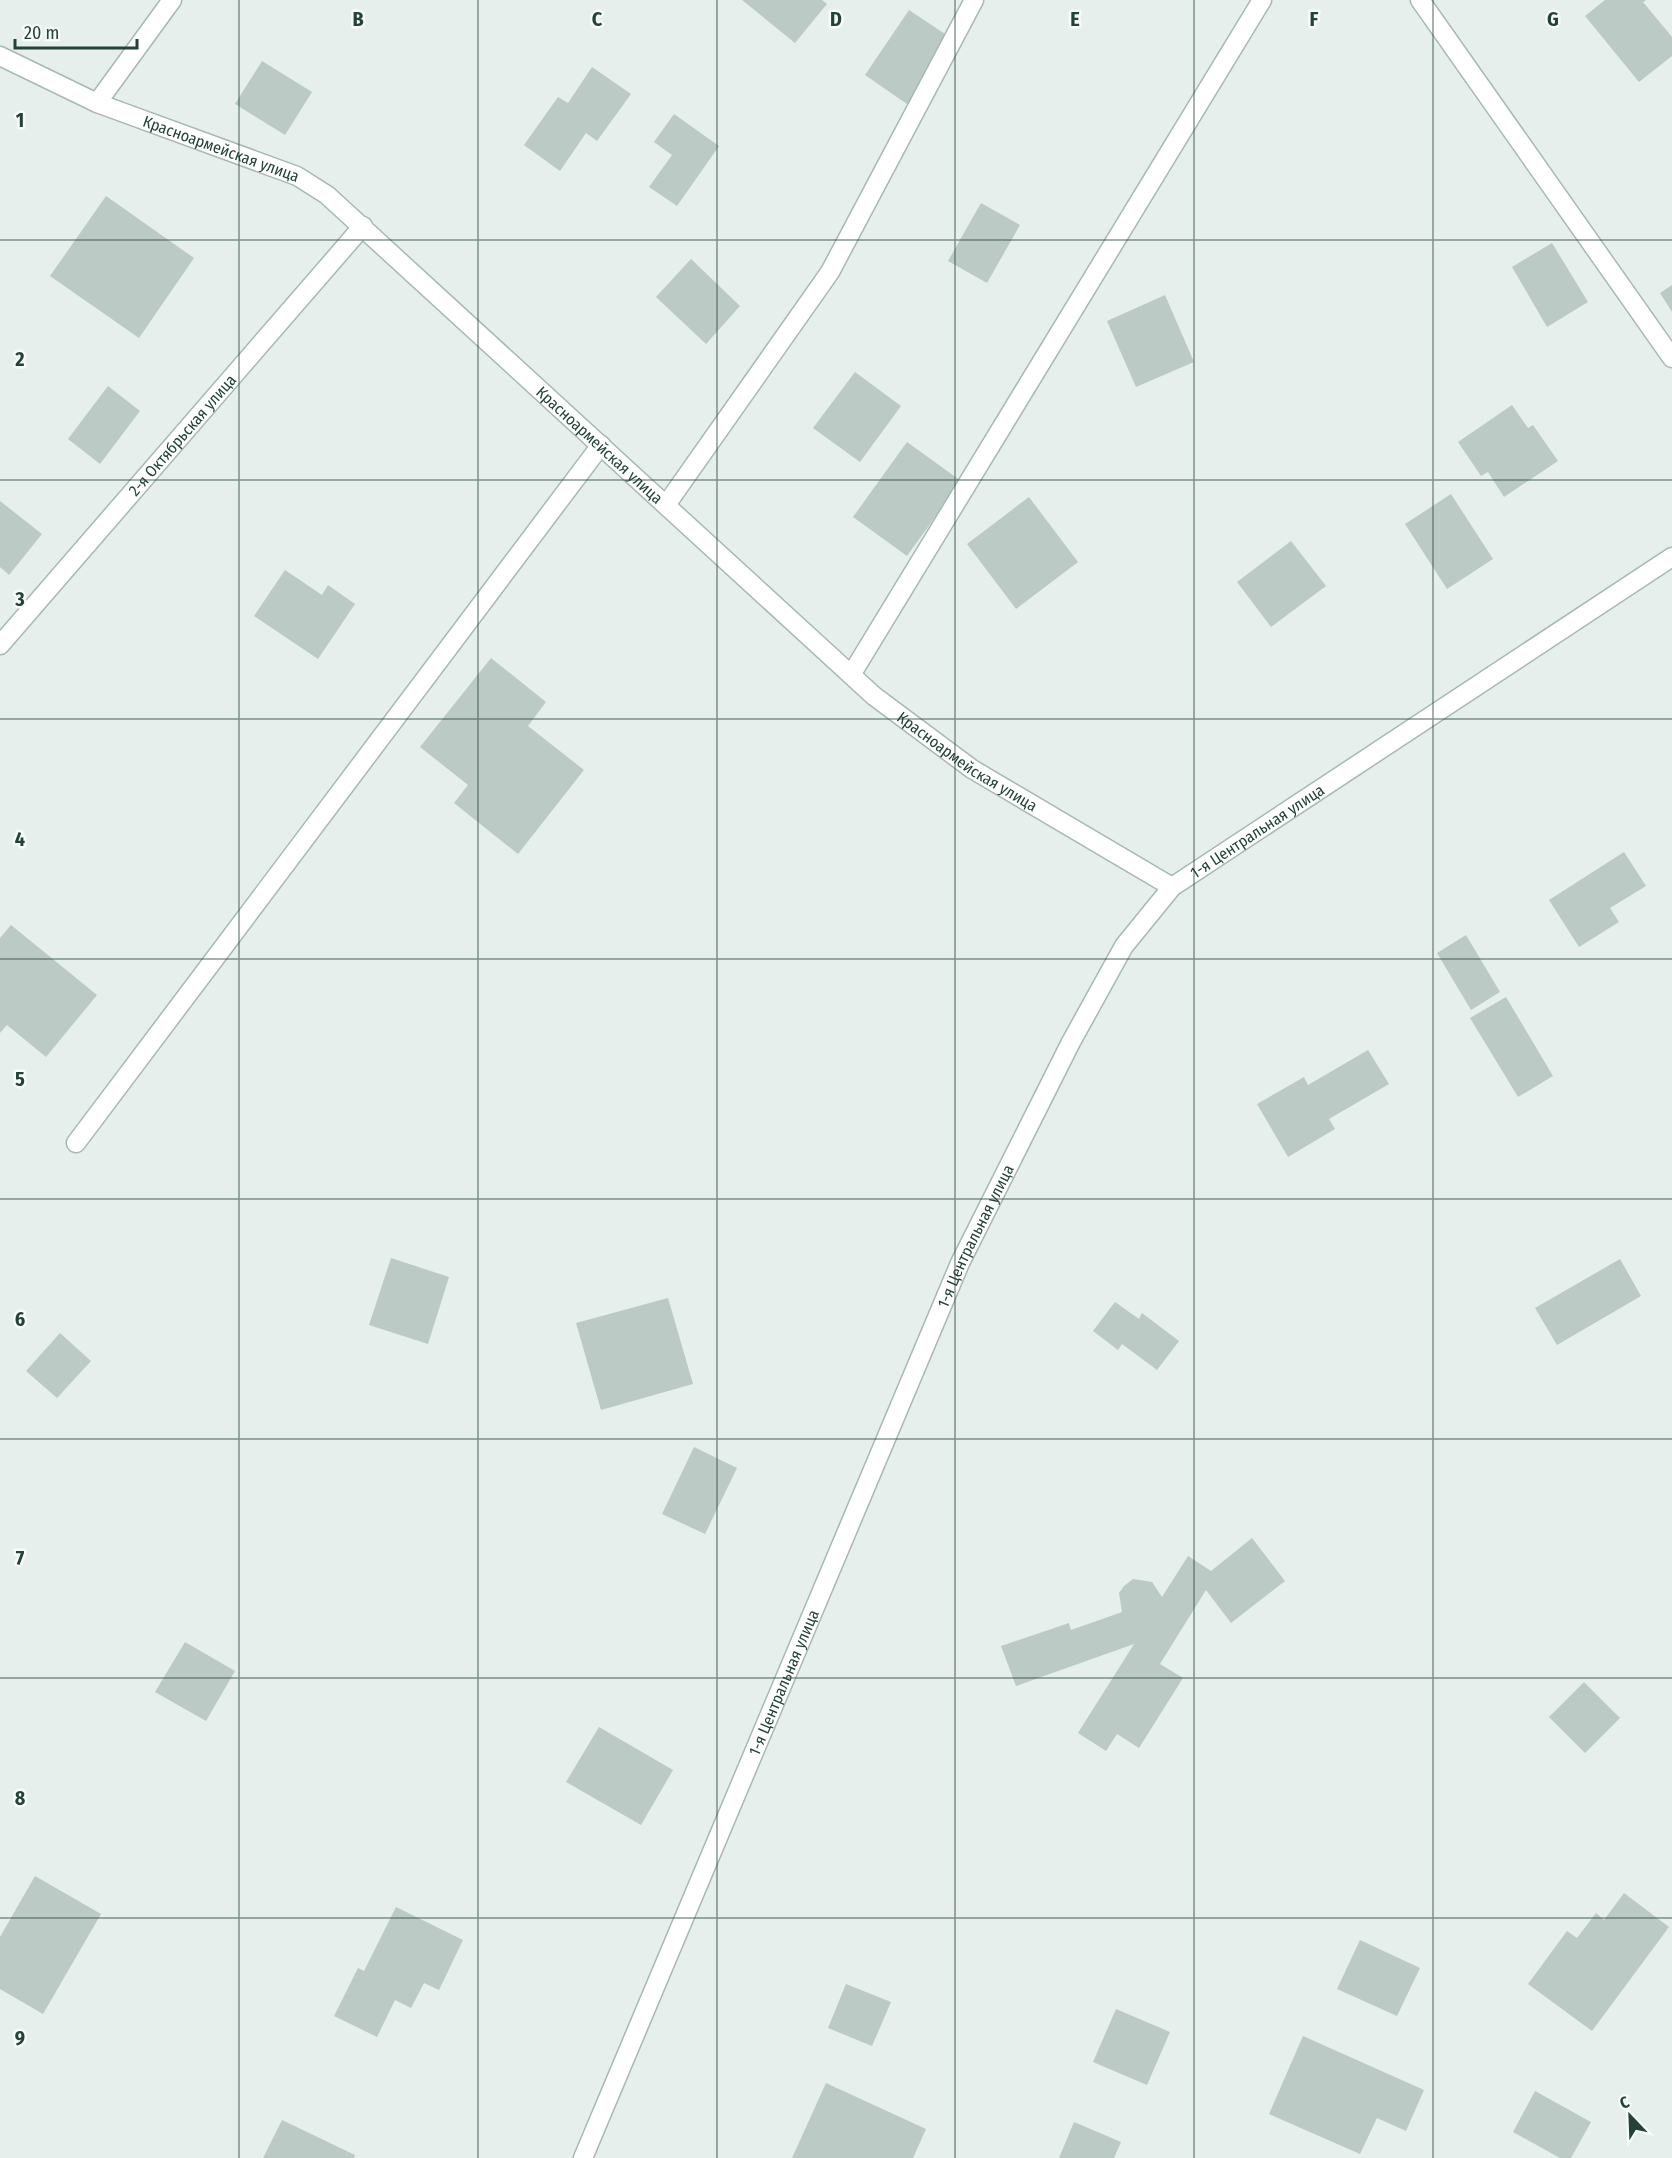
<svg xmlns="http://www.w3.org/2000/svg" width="1672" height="2158" font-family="'Fira Sans Condensed',sans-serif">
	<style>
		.building { fill: #bbcac4 }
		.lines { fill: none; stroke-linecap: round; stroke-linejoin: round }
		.minor-casing { stroke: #a8b8b2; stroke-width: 21 }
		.minor { stroke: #fff; stroke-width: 18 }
		.grid { fill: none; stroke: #24423a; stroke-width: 1.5; stroke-opacity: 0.55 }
		.labels { text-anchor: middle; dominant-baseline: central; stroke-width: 5; stroke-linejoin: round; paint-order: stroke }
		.street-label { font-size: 16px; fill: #24423a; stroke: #f7fbf9 }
		.grid-label { font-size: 20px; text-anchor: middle; font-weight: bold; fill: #24423a; stroke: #f7fbf9; stroke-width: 5; stroke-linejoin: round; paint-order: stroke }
	</style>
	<rect width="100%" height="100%" fill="#e6efeb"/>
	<!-- building -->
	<g class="building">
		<polygon points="742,0 822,0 827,4 795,43"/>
		<polygon points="1605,0 1646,0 1643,2 1672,37 1672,56 1639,82 1585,16"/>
		<polygon points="909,10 951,38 907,104 865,75"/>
		<polygon points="262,61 312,92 285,135 235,104"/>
		<polygon points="592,67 631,94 597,141 586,133 560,171 524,145 558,97 568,103"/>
		<polygon points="674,114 719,146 677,206 649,187 672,155 654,142"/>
		<polygon points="106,196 194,258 139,338 50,276"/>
		<polygon points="981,203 1020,225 987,283 948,261"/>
		<polygon points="1552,243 1588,302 1547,327 1512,267"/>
		<polygon points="691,259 740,306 706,344 656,297"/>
		<polygon points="1672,285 1672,312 1660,293"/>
		<polygon points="1165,295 1194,362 1136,387 1107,321"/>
		<polygon points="855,372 901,406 860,462 813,428"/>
		<polygon points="108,386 140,411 100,464 68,439"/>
		<polygon points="1512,405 1528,428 1533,425 1558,461 1504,497 1488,472 1481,476 1458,442"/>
		<polygon points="907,442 961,481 907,556 853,517"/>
		<polygon points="1451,494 1493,559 1447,589 1405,524"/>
		<polygon points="1029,497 1078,562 1016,609 967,544"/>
		<polygon points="0,501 42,534 9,575 0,567"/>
		<polygon points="1291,541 1326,586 1271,627 1237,582"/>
		<polygon points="285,570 322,595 328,585 355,604 318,659 254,616"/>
		<polygon points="491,658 546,702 528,726 584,770 518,854 454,803 468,785 420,747"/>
		<polygon points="1624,852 1646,886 1610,908 1619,922 1579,947 1549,900"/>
		<polygon points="11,925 97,995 46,1057 7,1025 0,1033 0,938"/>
		<polygon points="1466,935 1500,992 1471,1010 1437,953"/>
		<polygon points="1506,997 1553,1076 1518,1097 1470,1018"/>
		<polygon points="1368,1050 1389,1084 1329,1119 1335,1129 1288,1157 1257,1104 1304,1077 1308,1085"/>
		<polygon points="391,1258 449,1277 428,1344 369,1325"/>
		<polygon points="1620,1259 1641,1296 1557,1345 1535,1308"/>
		<polygon points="668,1298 693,1384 601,1410 576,1323"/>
		<polygon points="1115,1302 1139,1319 1142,1313 1179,1341 1157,1370 1122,1344 1118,1350 1093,1331"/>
		<polygon points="60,1333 91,1361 57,1398 26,1371"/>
		<polygon points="694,1447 737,1468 705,1534 662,1514"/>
		<polygon points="1252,1538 1285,1581 1231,1623 1206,1590 1160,1664 1183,1678 1139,1748 1117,1734 1106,1751 1078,1733 1134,1644 1016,1686 1001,1646 1069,1623 1071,1630 1122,1612 1119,1593 1124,1586 1133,1579 1152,1582 1162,1597 1188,1556 1211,1571"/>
		<polygon points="185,1642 235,1671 206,1721 155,1692"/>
		<polygon points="1584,1682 1620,1718 1585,1753 1549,1717"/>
		<polygon points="599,1727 673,1770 641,1825 566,1782"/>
		<polygon points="35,1876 101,1914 43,2014 0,1989 0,1937"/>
		<polygon points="1624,1893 1669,1927 1592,2031 1528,1984 1567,1931 1577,1938 1596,1913 1604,1920"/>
		<polygon points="396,1907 463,1940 439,1990 424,1983 411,2008 395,2000 377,2037 334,2016 358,1968 364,1971"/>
		<polygon points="1360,1940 1420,1968 1397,2016 1337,1989"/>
		<polygon points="846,1984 891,2002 872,2046 828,2028"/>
		<polygon points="1116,2009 1170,2032 1147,2085 1093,2062"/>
		<polygon points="1303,2036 1424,2090 1406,2131 1377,2118 1360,2154 1269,2114"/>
		<polygon points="826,2083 926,2129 913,2158 792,2158"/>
		<polygon points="1535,2091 1591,2122 1571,2158 1560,2158 1513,2132"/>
		<polygon points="282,2120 355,2155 354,2158 263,2158"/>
		<polygon points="1074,2122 1121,2142 1114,2158 1059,2158"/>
	</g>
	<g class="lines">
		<!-- minor casing -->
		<g class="minor-casing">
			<g id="minor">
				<polyline points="1420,0 1672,358"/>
				<path id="s1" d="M0,56l97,47 200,73 30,19 547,501 98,73 200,118"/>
				<polyline points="97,103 172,0"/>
				<polyline points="666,505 830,272 974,0"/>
				<path id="s2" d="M0,645l363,-419"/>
				<polyline points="851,675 1262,0"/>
				<polyline points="76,1143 601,445"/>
				<path id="s3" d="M583,2158l377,-895 111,-221 53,-96 48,-59 500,-330"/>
			</g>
		</g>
		<!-- minor -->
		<use href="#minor" class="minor"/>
	</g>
	<!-- grid -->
	<path class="grid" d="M239,0v2158M478,0v2158M717,0v2158M955,0v2158M1194,0v2158M1433,0v2158M0,240h1672M0,480h1672M0,719h1672M0,959h1672M0,1199h1672M0,1439h1672M0,1678h1672M0,1918h1672"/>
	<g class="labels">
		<!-- street labels -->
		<g class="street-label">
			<text stroke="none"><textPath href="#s1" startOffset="240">Красноармейская улица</textPath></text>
			<text stroke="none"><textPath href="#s2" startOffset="278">2-я Октябрьская улица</textPath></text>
			<text stroke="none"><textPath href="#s1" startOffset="726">Красноармейская улица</textPath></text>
			<text stroke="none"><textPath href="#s1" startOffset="1212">Красноармейская улица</textPath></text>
			<text stroke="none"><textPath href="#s3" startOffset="1506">1-я Центральная улица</textPath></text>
			<text stroke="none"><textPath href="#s3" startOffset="1002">1-я Центральная улица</textPath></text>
			<text stroke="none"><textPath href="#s3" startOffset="516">1-я Центральная улица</textPath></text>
		</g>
	</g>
	<g class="grid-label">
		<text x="358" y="26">B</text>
		<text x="597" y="26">C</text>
		<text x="836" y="26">D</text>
		<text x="1075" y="26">E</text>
		<text x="1314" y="26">F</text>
		<text x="1553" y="26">G</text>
		<text x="20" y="127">1</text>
		<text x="20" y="366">2</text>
		<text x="20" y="606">3</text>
		<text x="20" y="846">4</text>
		<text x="20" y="1086">5</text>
		<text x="20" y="1326">6</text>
		<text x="20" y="1565">7</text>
		<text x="20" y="1805">8</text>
		<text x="20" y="2045">9</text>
	</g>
	<!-- north arrow -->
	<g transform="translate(1630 2116) rotate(337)" stroke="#f7fbf9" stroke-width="4.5" paint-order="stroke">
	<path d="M0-4.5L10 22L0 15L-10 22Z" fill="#24423a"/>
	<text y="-9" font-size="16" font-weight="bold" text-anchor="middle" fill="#24423a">С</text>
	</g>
	<!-- scale -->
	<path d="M15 39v9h122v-9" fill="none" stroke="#24423a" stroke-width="3"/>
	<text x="24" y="39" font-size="18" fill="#24423a" stroke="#f7fbf9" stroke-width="4.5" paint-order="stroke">20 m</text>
</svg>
